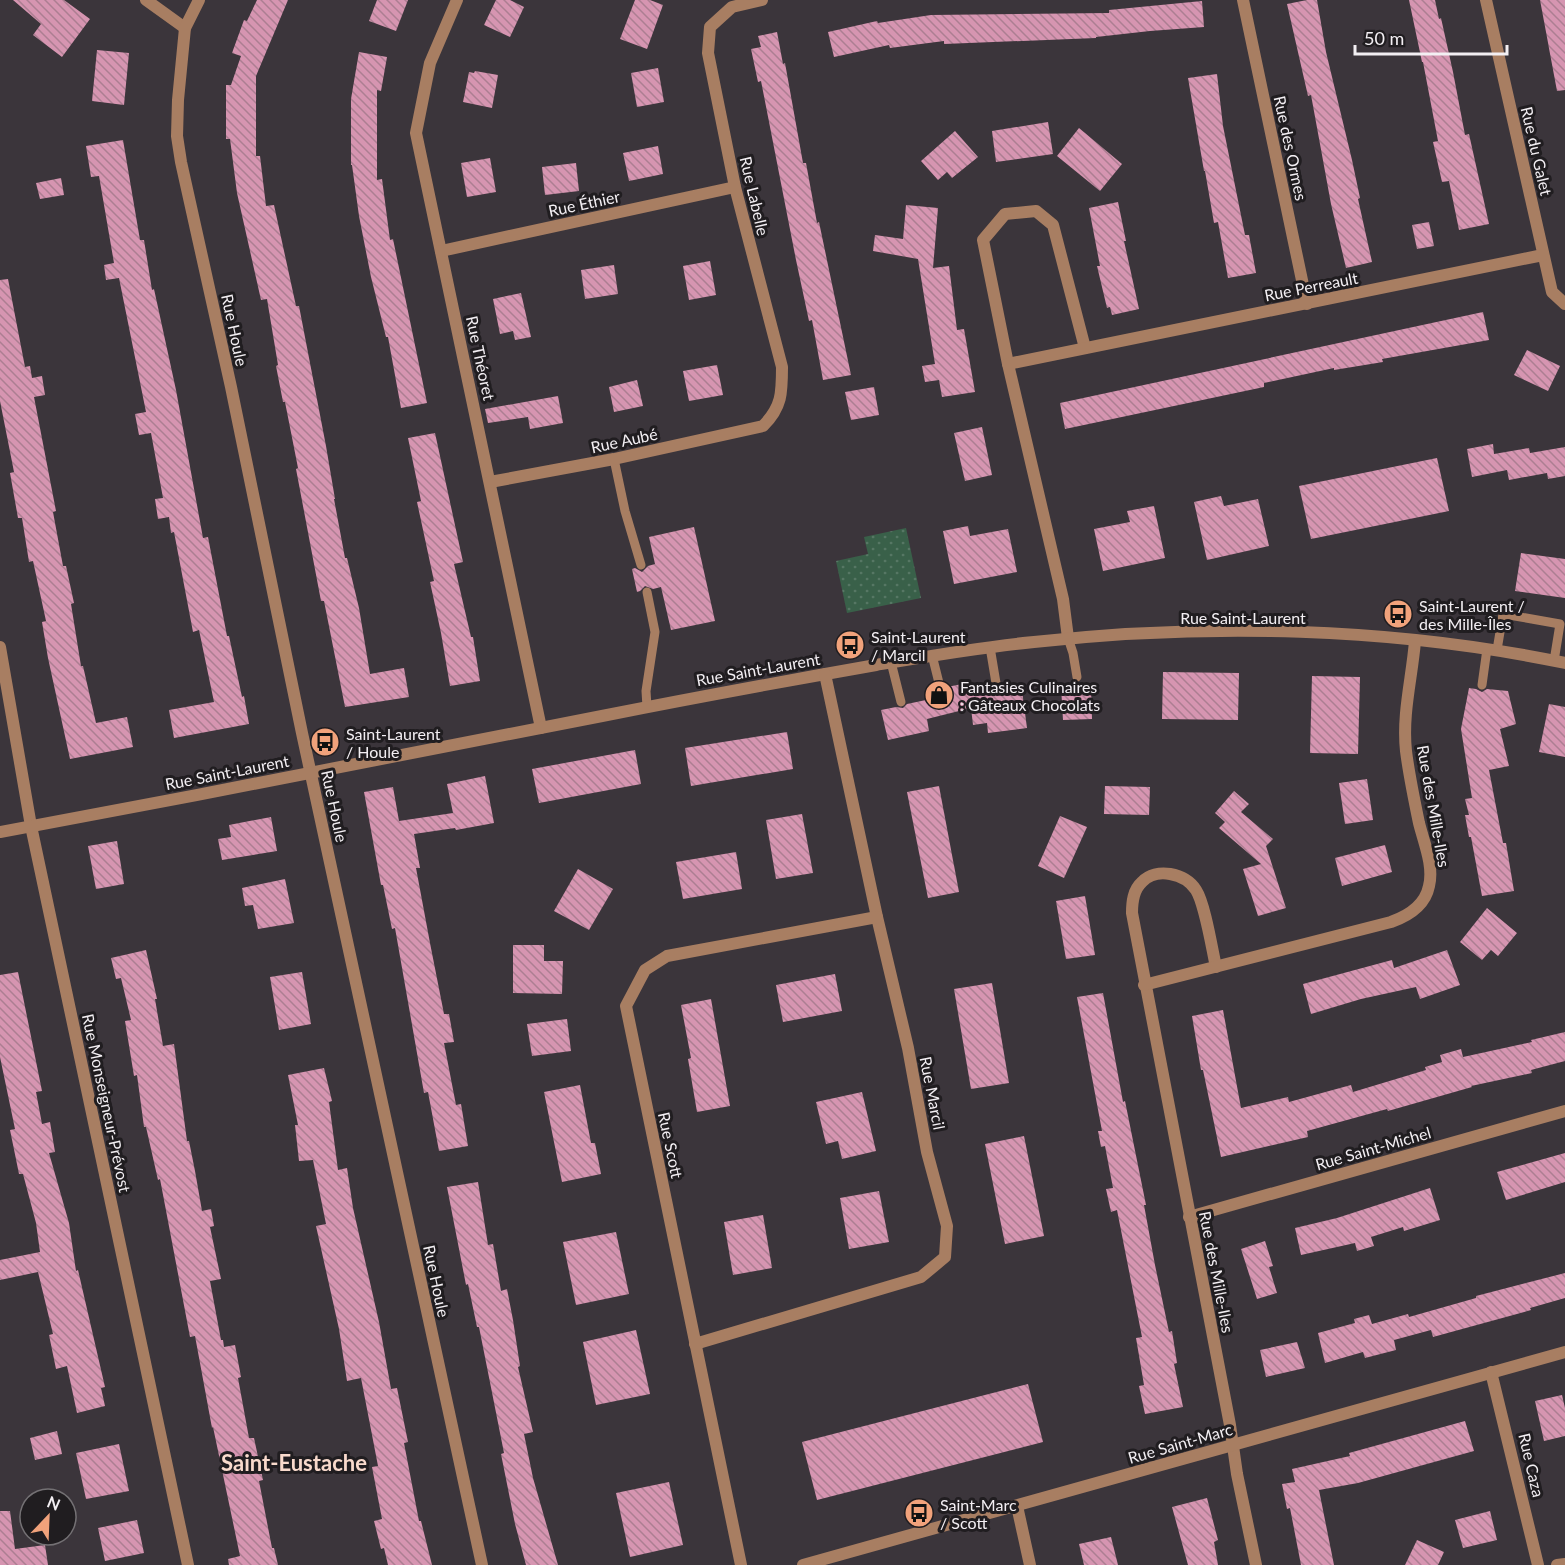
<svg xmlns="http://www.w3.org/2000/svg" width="1565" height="1565" font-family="Lato,sans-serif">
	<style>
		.green { fill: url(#green-dots) }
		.building { fill: url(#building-back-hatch) }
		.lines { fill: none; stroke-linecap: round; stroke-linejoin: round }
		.lane { stroke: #a87e62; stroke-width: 9 }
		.street { stroke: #a87e62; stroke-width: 12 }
		.labels { text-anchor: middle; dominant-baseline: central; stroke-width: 6; stroke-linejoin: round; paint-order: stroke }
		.street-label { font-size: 16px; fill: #f3eff3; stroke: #201d20 }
		.poi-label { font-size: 16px; fill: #f3eff3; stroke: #201d20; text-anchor: start }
		.district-label { font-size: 22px; font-weight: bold; fill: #f9dacc; stroke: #201d20 }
	</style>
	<defs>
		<pattern id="green-dots" width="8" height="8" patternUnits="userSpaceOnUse" patternTransform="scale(1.5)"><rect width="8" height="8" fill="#396049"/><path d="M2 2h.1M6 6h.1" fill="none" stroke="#567764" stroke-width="1.8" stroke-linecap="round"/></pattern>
		<pattern id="building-back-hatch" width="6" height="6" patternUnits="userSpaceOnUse" patternTransform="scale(1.5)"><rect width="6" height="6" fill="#d695b1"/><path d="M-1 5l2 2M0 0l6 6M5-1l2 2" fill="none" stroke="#ac7e92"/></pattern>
	</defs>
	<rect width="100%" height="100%" fill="#3b353b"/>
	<!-- green -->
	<polygon class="green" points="906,528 921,598 847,613 836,561 868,554 864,537"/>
	<!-- building -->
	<g class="building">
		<polygon points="13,0 64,0 90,19 62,57 33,35 41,24"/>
		<polygon points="257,0 288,0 256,76 256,156 260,156 266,206 274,205 296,306 299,306 326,446 335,499 334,499 345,558 347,558 359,608 370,674 404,668 409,697 345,707 324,601 321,601 296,469 298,468 285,402 283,402 276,366 278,365 267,299 261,300 237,193 230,139 226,139 226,85 231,85 241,56 232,53 244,20 247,21"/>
		<polygon points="377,0 408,0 396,31 369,21"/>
		<polygon points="496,0 510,0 524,7 510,37 484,25"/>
		<polygon points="635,0 650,0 663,5 647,49 620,39"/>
		<polygon points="1307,0 1317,0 1326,52 1352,160 1360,198 1358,199 1372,262 1346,268 1331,204 1311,95 1308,96 1287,4"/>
		<polygon points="1409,0 1435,0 1439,19 1441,18 1453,72 1465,135 1469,134 1489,224 1459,230 1449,181 1442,182 1433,142 1438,141 1423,62 1422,62"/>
		<polygon points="1540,0 1565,0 1565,90 1557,91"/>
		<polygon points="1202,1 1204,27 1150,31 1096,37 1096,38 944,44 944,41 890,48 889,45 834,57 828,32 877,21 878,23 931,15 1109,13 1109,10"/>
		<polygon points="777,32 783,64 785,63 803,163 806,163 817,223 819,222 851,375 823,380 812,320 809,321 796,260 761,81 758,82 751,49 761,47 758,36"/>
		<polygon points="97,50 129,53 124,105 92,101"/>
		<polygon points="359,52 387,57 381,91 377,90 377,180 382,179 390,240 393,239 427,403 401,408 388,337 386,337 371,277 359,216 352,165 351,165 351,99"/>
		<polygon points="658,68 664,102 637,107 631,73"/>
		<polygon points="475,71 498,75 492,108 463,102 469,72 474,73"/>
		<polygon points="1217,74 1223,126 1245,235 1249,235 1256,273 1228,278 1218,222 1214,223 1205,171 1204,171 1188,78"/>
		<polygon points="1048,122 1053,154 996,162 992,131"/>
		<polygon points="1079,128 1122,164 1100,191 1057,156"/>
		<polygon points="955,131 978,157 952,178 947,172 938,180 921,161"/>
		<polygon points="123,140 140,240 144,240 152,290 154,289 176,390 203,538 208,537 227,636 229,636 242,697 244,696 249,724 174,738 169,710 214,702 199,630 193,632 174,532 171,533 169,517 158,519 155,499 163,498 151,433 139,435 135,414 146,412 119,278 106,280 104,265 114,263 99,176 91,177 86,146"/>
		<polygon points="658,146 663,174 629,181 623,153"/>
		<polygon points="490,158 496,192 467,197 461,163"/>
		<polygon points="576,163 579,191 545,195 542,167"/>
		<polygon points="61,178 64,195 40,199 36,183"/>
		<polygon points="1118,202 1126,241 1124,241 1139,309 1112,315 1110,307 1107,308 1097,266 1100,266 1089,208"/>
		<polygon points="906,205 938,208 933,268 949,266 957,330 964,329 975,392 942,397 939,380 925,382 922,366 935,364 918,259 873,251 875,235 903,239"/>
		<polygon points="1429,222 1434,246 1417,249 1412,225"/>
		<polygon points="710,261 716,295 689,300 683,266"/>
		<polygon points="614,265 618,294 585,299 581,270"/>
		<polygon points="8,279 25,367 30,366 32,378 42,376 45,395 34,397 56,511 53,512 63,566 66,566 74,603 71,604 81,666 83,666 96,723 127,717 133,747 70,759 48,658 42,622 46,621 33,561 29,562 22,518 18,518 10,473 14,472 0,401 0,280"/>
		<polygon points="521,293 531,337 515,340 513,331 500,334 493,299"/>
		<polygon points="1483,312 1489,340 1382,359 1383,362 1334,370 1334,368 1264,383 1264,387 1065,429 1060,403"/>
		<polygon points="1527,350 1560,366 1548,391 1514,375"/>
		<polygon points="717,365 723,395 689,401 683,371"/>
		<polygon points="637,380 643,406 614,412 609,387"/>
		<polygon points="874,387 879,415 851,420 845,392"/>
		<polygon points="558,396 563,423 530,429 528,417 488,423 485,409"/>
		<polygon points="982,427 992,475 965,481 954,433"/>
		<polygon points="435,433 463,562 454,564 471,637 473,637 480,681 450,686 441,633 430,582 434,581 417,502 421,501 408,438"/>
		<polygon points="1493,444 1494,454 1529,448 1530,453 1565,447 1565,476 1548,479 1547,473 1509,480 1507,470 1472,477 1467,449"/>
		<polygon points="1437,458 1449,511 1311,539 1299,486"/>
		<polygon points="1221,496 1224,506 1258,499 1269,546 1207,560 1194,502"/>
		<polygon points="1154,506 1165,558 1103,571 1094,529 1130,522 1127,511"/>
		<polygon points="968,526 970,536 1008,529 1017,572 954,584 943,531"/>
		<polygon points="694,527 715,621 671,630 661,587 653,589 645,586 640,591 637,592 632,569 635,568 642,572 648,566 655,564 649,537"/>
		<polygon points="1521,553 1565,559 1565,598 1515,591"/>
		<polygon points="1163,672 1239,673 1238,720 1162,719"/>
		<polygon points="1312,676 1360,677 1358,754 1310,753"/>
		<polygon points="1021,683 1027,728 988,733 987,723 973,725 971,708 927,719 929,731 888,740 881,710 896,707 903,708 907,704 926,700 925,693 934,690 941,694 945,691 947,687 962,684 964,690 990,687 997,690 1002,685"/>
		<polygon points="1091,686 1092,719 1063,720 1061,687"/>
		<polygon points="1469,688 1476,689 1482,692 1487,689 1508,691 1516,724 1500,729 1509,766 1489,770 1503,843 1506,843 1514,891 1482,896 1471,837 1469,837 1465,815 1469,815 1465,799 1472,798 1461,729"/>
		<polygon points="1549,704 1565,707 1565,757 1539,752"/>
		<polygon points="787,732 793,769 691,786 685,748"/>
		<polygon points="635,750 641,784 539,803 532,769"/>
		<polygon points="485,776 494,823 456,830 455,828 414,834 420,868 416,868 430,943 444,1014 449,1014 454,1042 444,1043 456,1105 461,1104 468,1146 439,1151 428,1092 424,1093 395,928 392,929 383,885 381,885 364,792 393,787 399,821 453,813 447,784"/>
		<polygon points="1367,779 1373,820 1345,824 1339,783"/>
		<polygon points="939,786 959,892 928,898 907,792"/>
		<polygon points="1105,786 1150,787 1149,815 1104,814"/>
		<polygon points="1234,791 1249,804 1241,812 1273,839 1266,846 1286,908 1258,916 1243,869 1261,864 1219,828 1225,822 1215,813"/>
		<polygon points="802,814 813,873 776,879 766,820"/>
		<polygon points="1060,816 1087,827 1064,878 1038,866"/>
		<polygon points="271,817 277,851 222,860 218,839 231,837 229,825"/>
		<polygon points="117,841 124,884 96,889 88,846"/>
		<polygon points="1385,845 1392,872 1342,886 1335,858"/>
		<polygon points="736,852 742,889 683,899 676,862"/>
		<polygon points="578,869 613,889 589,930 554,911"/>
		<polygon points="285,879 294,923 258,929 253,905 245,906 242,888"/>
		<polygon points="1085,896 1095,955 1066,959 1056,901"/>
		<polygon points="1487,908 1517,933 1498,956 1491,950 1482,960 1460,942"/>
		<polygon points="513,945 544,945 544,961 563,961 562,994 513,993"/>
		<polygon points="146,950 157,999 155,999 163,1046 174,1044 187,1141 189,1141 195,1171 202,1211 211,1209 214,1226 210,1227 221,1279 210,1281 221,1340 223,1340 224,1347 235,1345 241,1377 238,1378 249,1438 254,1438 263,1480 259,1481 272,1548 274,1548 278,1565 229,1565 228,1559 240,1556 213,1427 212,1428 195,1336 190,1337 160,1179 158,1180 146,1127 144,1127 137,1075 134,1076 125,1021 131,1020 121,978 116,979 111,958"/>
		<polygon points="1447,950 1460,985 1420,999 1416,987 1361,999 1311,1014 1303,984 1392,960 1394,968"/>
		<polygon points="18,972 42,1091 36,1092 42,1124 50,1122 55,1152 49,1153 69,1223 76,1271 78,1270 105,1387 101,1388 105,1406 77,1413 67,1366 56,1369 49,1335 53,1334 38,1272 0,1280 0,1260 40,1252 36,1223 23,1174 19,1174 10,1130 15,1129 0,1057 0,975"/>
		<polygon points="302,972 311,1024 279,1030 270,977"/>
		<polygon points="835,974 842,1011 783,1022 776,985"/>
		<polygon points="992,983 1009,1083 971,1089 954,989"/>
		<polygon points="1103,993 1123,1102 1125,1101 1146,1205 1144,1205 1155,1265 1169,1332 1172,1331 1177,1363 1174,1364 1183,1407 1145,1414 1139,1386 1144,1385 1136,1338 1142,1337 1117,1210 1111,1212 1106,1189 1113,1188 1105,1146 1101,1147 1098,1131 1102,1131 1077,997"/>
		<polygon points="711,999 730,1106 697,1112 688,1059 691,1058 681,1005"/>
		<polygon points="1223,1010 1241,1108 1288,1097 1289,1102 1351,1085 1353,1092 1426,1070 1425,1067 1442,1062 1440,1055 1461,1049 1463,1057 1532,1042 1531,1040 1565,1032 1565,1061 1531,1070 1532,1073 1471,1086 1472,1087 1388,1111 1387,1109 1307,1131 1308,1137 1221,1157 1203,1070 1201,1070 1192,1016"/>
		<polygon points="567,1019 571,1051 532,1056 527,1024"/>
		<polygon points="324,1068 332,1101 329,1102 338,1170 347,1168 353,1208 379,1322 391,1389 397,1388 408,1442 404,1443 419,1521 421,1521 432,1565 388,1565 384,1548 381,1549 374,1521 382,1519 372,1467 378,1466 361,1378 347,1381 339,1329 316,1226 326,1224 313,1160 299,1161 295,1125 298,1125 288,1075"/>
		<polygon points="580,1085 591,1143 595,1143 601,1174 562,1182 544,1092"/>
		<polygon points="862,1092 876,1151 842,1159 838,1141 826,1144 816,1102"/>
		<polygon points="1024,1136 1044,1236 1005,1244 985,1144"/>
		<polygon points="1565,1153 1565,1182 1506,1200 1497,1172"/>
		<polygon points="478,1182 488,1245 493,1244 501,1291 507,1289 513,1320 520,1366 518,1367 533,1432 524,1434 533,1478 558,1565 526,1565 515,1524 501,1454 504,1453 479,1327 477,1327 468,1284 466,1285 447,1187"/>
		<polygon points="1430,1188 1440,1220 1404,1231 1403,1227 1371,1237 1374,1246 1357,1251 1355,1243 1301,1255 1295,1228 1337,1218"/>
		<polygon points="879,1191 889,1242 849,1249 840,1198"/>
		<polygon points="763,1215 772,1268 733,1275 724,1222"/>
		<polygon points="616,1232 629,1294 576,1305 563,1242"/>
		<polygon points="1265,1241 1273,1266 1269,1267 1277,1293 1257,1299 1241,1249"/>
		<polygon points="1565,1273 1565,1298 1530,1308 1531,1310 1433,1337 1431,1330 1394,1340 1396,1350 1365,1358 1363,1352 1325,1363 1318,1333 1355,1323 1354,1319 1369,1315 1372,1324 1408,1314 1409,1317 1476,1298 1476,1296"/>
		<polygon points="636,1330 650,1394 596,1405 583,1342"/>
		<polygon points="1297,1342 1305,1368 1266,1377 1260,1350"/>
		<polygon points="1028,1384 1043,1442 817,1500 802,1442"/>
		<polygon points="1562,1395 1565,1408 1565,1436 1544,1441 1535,1401"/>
		<polygon points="1465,1421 1474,1451 1358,1483 1319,1490 1334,1565 1301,1565 1290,1508 1287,1509 1282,1484 1295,1482 1292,1469 1350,1456 1349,1453"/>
		<polygon points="57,1431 62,1454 35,1460 30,1438"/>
		<polygon points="119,1444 129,1491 86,1499 76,1453"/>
		<polygon points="669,1482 683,1545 630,1557 616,1493"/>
		<polygon points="1207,1498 1218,1540 1214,1542 1218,1565 1188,1565 1172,1507"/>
		<polygon points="0,1511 10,1511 15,1549 45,1545 48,1565 0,1565"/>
		<polygon points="1490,1511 1497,1540 1463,1548 1455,1520"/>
		<polygon points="137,1520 144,1553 105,1561 98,1528"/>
		<polygon points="1111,1537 1118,1565 1084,1565 1079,1544"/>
		<polygon points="1417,1540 1444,1552 1438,1565 1405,1565"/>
	</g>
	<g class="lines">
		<!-- lane -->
		<g class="lane">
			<polyline points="614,459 625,511 641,565"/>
			<polyline points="647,592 655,632 646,691 647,707"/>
			<polyline points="1068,638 1073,653 1077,677"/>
			<polyline points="990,647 996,683"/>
			<polyline points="1497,650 1503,614 1560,624 1554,661"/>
			<polyline points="932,655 940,687"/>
			<polyline points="891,662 901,702"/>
			<polyline points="1482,685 1487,649"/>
		</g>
		<!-- street -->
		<g class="street">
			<polyline points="146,0 185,28"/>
			<polyline points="199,0 185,28 178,100 177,136 181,162 231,387 302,733 482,1565"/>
			<polyline points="457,0 430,63 416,133 541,728"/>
			<polyline points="1243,0 1307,304"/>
			<polyline points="1486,0 1552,292 1565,304"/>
			<polyline points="441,251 735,187"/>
			<polyline points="1008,364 983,240 1005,214 1036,211 1053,225 1085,348"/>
			<path d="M490,482l124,-23 149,-33c19,-19 19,-33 19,-59l-47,-180 -27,-134 2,-26 22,-20 30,-7"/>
			<polyline points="1068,638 1063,599 1008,364 1543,255"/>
			<polyline points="0,647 31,826 188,1565"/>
			<path d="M0,832c201,-37 402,-77 602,-116 91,-18 183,-35 274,-51 53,-9 105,-18 158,-23 175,-19 358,-15 531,21"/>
			<path d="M1216,967c-4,-18 -11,-63 -20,-77 -11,-17 -40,-23 -54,-8 -9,8 -10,20 -10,31l98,512 7,49 19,91"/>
			<path d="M1144,985l247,-63c17,-6 34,-16 38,-36 5,-20 -5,-43 -10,-63 -5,-24 -10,-48 -13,-72 -4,-37 6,-73 9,-110"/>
			<polyline points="1189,1217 1565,1111"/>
			<polyline points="695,1344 921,1277 945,1257 947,1226 927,1152 908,1048 877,917 825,674"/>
			<polyline points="1491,1372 1538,1565"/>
			<polyline points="1017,1506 1030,1565"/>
			<polyline points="741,1565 626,1006 645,970 667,956 877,917"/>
			<polyline points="803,1565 1565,1352"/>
			<polyline points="1557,1565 1565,1564"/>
		</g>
	</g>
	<!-- icons -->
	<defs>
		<g id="bus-disc" transform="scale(1.5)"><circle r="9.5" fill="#f1a27b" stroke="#201d20"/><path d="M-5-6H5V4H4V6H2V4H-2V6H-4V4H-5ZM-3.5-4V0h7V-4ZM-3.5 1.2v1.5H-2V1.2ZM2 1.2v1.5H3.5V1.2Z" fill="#111"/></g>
		<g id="shop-disc" transform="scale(1.5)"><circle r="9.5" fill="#f1a27b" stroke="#201d20"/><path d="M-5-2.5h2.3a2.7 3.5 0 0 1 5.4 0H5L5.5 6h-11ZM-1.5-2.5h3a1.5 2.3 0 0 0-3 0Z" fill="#111"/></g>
	</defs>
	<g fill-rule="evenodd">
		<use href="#bus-disc" x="1398" y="614"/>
		<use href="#bus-disc" x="850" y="645"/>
		<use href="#shop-disc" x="939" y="695"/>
		<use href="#bus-disc" x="325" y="742"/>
		<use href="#bus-disc" x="919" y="1513"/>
	</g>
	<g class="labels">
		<!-- street labels -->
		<g class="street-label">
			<text transform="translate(1291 148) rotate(78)">Rue des Ormes</text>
			<text transform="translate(1537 151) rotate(77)">Rue du Galet</text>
			<text transform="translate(755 196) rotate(77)">Rue Labelle</text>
			<text transform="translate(584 203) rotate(-12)">Rue Éthier</text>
			<text transform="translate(1311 286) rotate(-11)">Rue Perreault</text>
			<text transform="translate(235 330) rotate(78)">Rue Houle</text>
			<text transform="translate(481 358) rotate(78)">Rue Théoret</text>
			<text transform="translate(624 440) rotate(-12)">Rue Aubé</text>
			<text x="1243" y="617">Rue Saint-Laurent</text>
			<text transform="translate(758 669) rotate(-10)">Rue Saint-Laurent</text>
			<text transform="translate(227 772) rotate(-11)">Rue Saint-Laurent</text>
			<text transform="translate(335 806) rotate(78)">Rue Houle</text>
			<text transform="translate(1434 806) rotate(80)">Rue des Mille-Iles</text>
			<text transform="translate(933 1093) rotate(79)">Rue Marcil</text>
			<text transform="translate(107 1103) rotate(78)">Rue Monseigneur-Prévost</text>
			<text transform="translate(671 1145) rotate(78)">Rue Scott</text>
			<text transform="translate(1373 1148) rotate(-16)">Rue Saint-Michel</text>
			<text transform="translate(1217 1272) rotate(79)">Rue des Mille-Iles</text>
			<text transform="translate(437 1281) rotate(78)">Rue Houle</text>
			<text transform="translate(1180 1443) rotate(-16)">Rue Saint-Marc</text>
			<text transform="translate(1532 1465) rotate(77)">Rue Caza</text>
		</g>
		<!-- poi labels -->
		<g class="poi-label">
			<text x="1419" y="605">Saint-Laurent /<tspan x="1419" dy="18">des Mille-Îles</tspan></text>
			<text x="871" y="636">Saint-Laurent<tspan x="871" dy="18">/ Marcil</tspan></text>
			<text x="960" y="686">Fantasies Culinaires<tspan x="960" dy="18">: Gâteaux Chocolats</tspan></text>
			<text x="346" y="733">Saint-Laurent<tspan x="346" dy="18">/ Houle</tspan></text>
			<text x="940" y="1504">Saint-Marc<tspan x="940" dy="18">/ Scott</tspan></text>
		</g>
		<!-- district labels -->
		<g class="district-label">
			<text x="294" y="1462">Saint-Eustache</text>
		</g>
	</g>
	<!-- north arrow -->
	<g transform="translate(48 1517) rotate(23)"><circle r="28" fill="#201d20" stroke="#747174" stroke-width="1.5"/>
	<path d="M0-4.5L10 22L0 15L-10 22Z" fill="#f1a27b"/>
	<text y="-9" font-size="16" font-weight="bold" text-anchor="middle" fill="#f3eff3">N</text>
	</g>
	<!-- scale -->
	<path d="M1355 45v9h152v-9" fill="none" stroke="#f3eff3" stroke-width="3"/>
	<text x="1364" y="45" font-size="18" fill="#f3eff3" stroke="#201d20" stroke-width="4.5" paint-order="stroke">50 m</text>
</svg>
